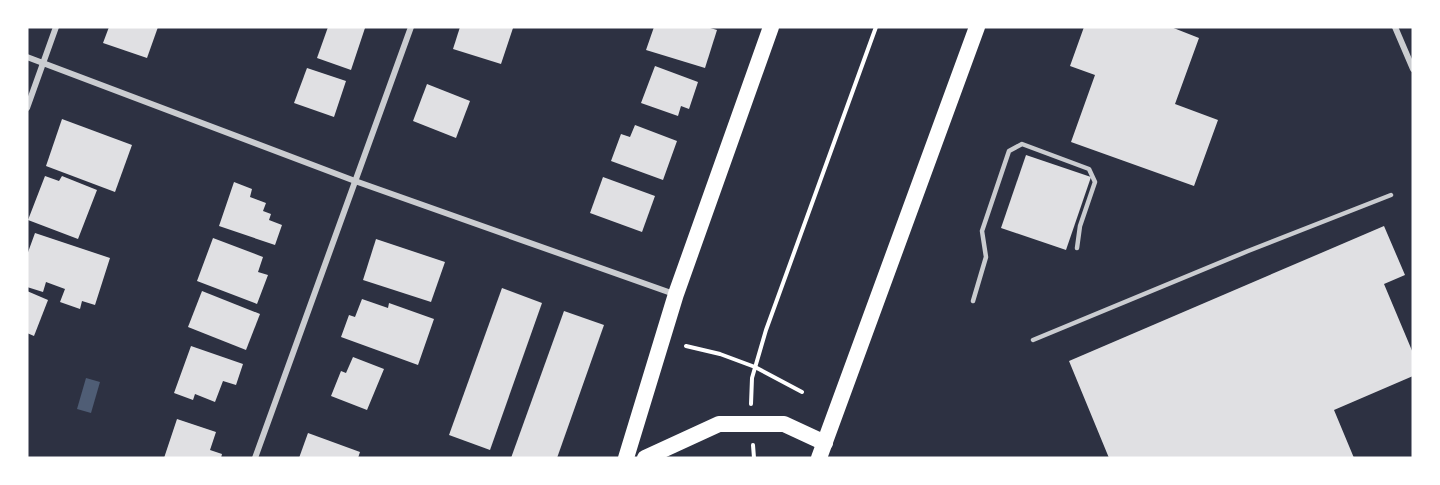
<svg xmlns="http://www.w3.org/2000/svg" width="1440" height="485" font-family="'Titillium Web',sans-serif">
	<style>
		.water { fill: #4f5d75 }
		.building { fill: #e0e0e3 }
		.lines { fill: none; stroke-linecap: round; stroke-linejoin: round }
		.path { stroke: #fff; stroke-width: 4 }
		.service { stroke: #caccd0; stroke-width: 4.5 }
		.minor { stroke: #caccd0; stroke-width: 6 }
		.trunk { stroke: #fff; stroke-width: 16 }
	</style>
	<rect width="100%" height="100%" fill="#2d3142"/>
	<!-- water -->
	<polygon class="water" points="86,378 100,382 91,413 77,409"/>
	<!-- building -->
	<g class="building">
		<polygon points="109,27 158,27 147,58 103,43"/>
		<polygon points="328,27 365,28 351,70 317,58"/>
		<polygon points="460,27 513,28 501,64 453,49"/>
		<polygon points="654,27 707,27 717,30 705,68 646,50"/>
		<polygon points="1084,27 1171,27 1199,38 1175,104 1218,120 1194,186 1071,142 1095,75 1070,66"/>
		<polygon points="655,66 698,82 689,109 681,106 678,116 641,103"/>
		<polygon points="307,68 346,81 334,117 294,103"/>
		<polygon points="427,84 470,101 456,138 413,121"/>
		<polygon points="62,119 132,145 115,192 46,166"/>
		<polygon points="635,125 677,141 663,180 611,161 621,134 630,137"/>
		<polygon points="1026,155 1091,177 1066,250 1001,228"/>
		<polygon points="45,176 59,181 62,176 97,190 78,239 28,220"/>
		<polygon points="603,177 655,196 642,232 590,213"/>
		<polygon points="234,182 252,189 250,197 266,203 263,211 271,214 269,220 282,225 275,245 219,226"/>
		<polygon points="1384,226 1405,275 1384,284 1413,353 1413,376 1334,410 1354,458 1109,458 1069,361"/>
		<polygon points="35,233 110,258 95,305 82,301 80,309 60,302 65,289 46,282 43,292 27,287 27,255"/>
		<polygon points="213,238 263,257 258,272 268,275 257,304 197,281"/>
		<polygon points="376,239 445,262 431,302 363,280"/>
		<polygon points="502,288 542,303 490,450 449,435"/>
		<polygon points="27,291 48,300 34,336 27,333"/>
		<polygon points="202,291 260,314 246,350 188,327"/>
		<polygon points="362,299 388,308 389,303 434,319 418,365 341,337 349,315 355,317"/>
		<polygon points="564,311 604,325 557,458 511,458"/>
		<polygon points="191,346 243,364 236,385 223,381 215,402 195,394 193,400 174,393"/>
		<polygon points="353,357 384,369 367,410 331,396 341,371 346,373"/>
		<polygon points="177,419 216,432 210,450 222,454 221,458 164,458"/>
		<polygon points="308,433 360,452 358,458 299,458"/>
	</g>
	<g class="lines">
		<!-- path -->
		<g class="path">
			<polyline points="686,346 720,354 755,367 802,392"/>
			<polyline points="751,404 752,378 766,330 876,27"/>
			<polyline points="753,445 754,458"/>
		</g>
		<!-- service -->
		<g class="service">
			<polyline points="973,301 986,257 982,231 1009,151 1022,144 1089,169 1095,182 1080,226 1077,248"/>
			<polyline points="1033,340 1248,251 1391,195"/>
		</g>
		<!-- minor -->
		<g class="minor">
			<polyline points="1395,27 1413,69"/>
			<polyline points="27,57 355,181 674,294"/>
			<polyline points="27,108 56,27"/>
			<polyline points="255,458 411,27"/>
		</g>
		<!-- trunk -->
		<g class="trunk">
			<polyline points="626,458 676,294 771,27"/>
			<polyline points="645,458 719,424 784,424 825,443"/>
			<polyline points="819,458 977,27"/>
		</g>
	</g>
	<!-- border -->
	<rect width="1440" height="485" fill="none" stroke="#ffffff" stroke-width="57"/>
</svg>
